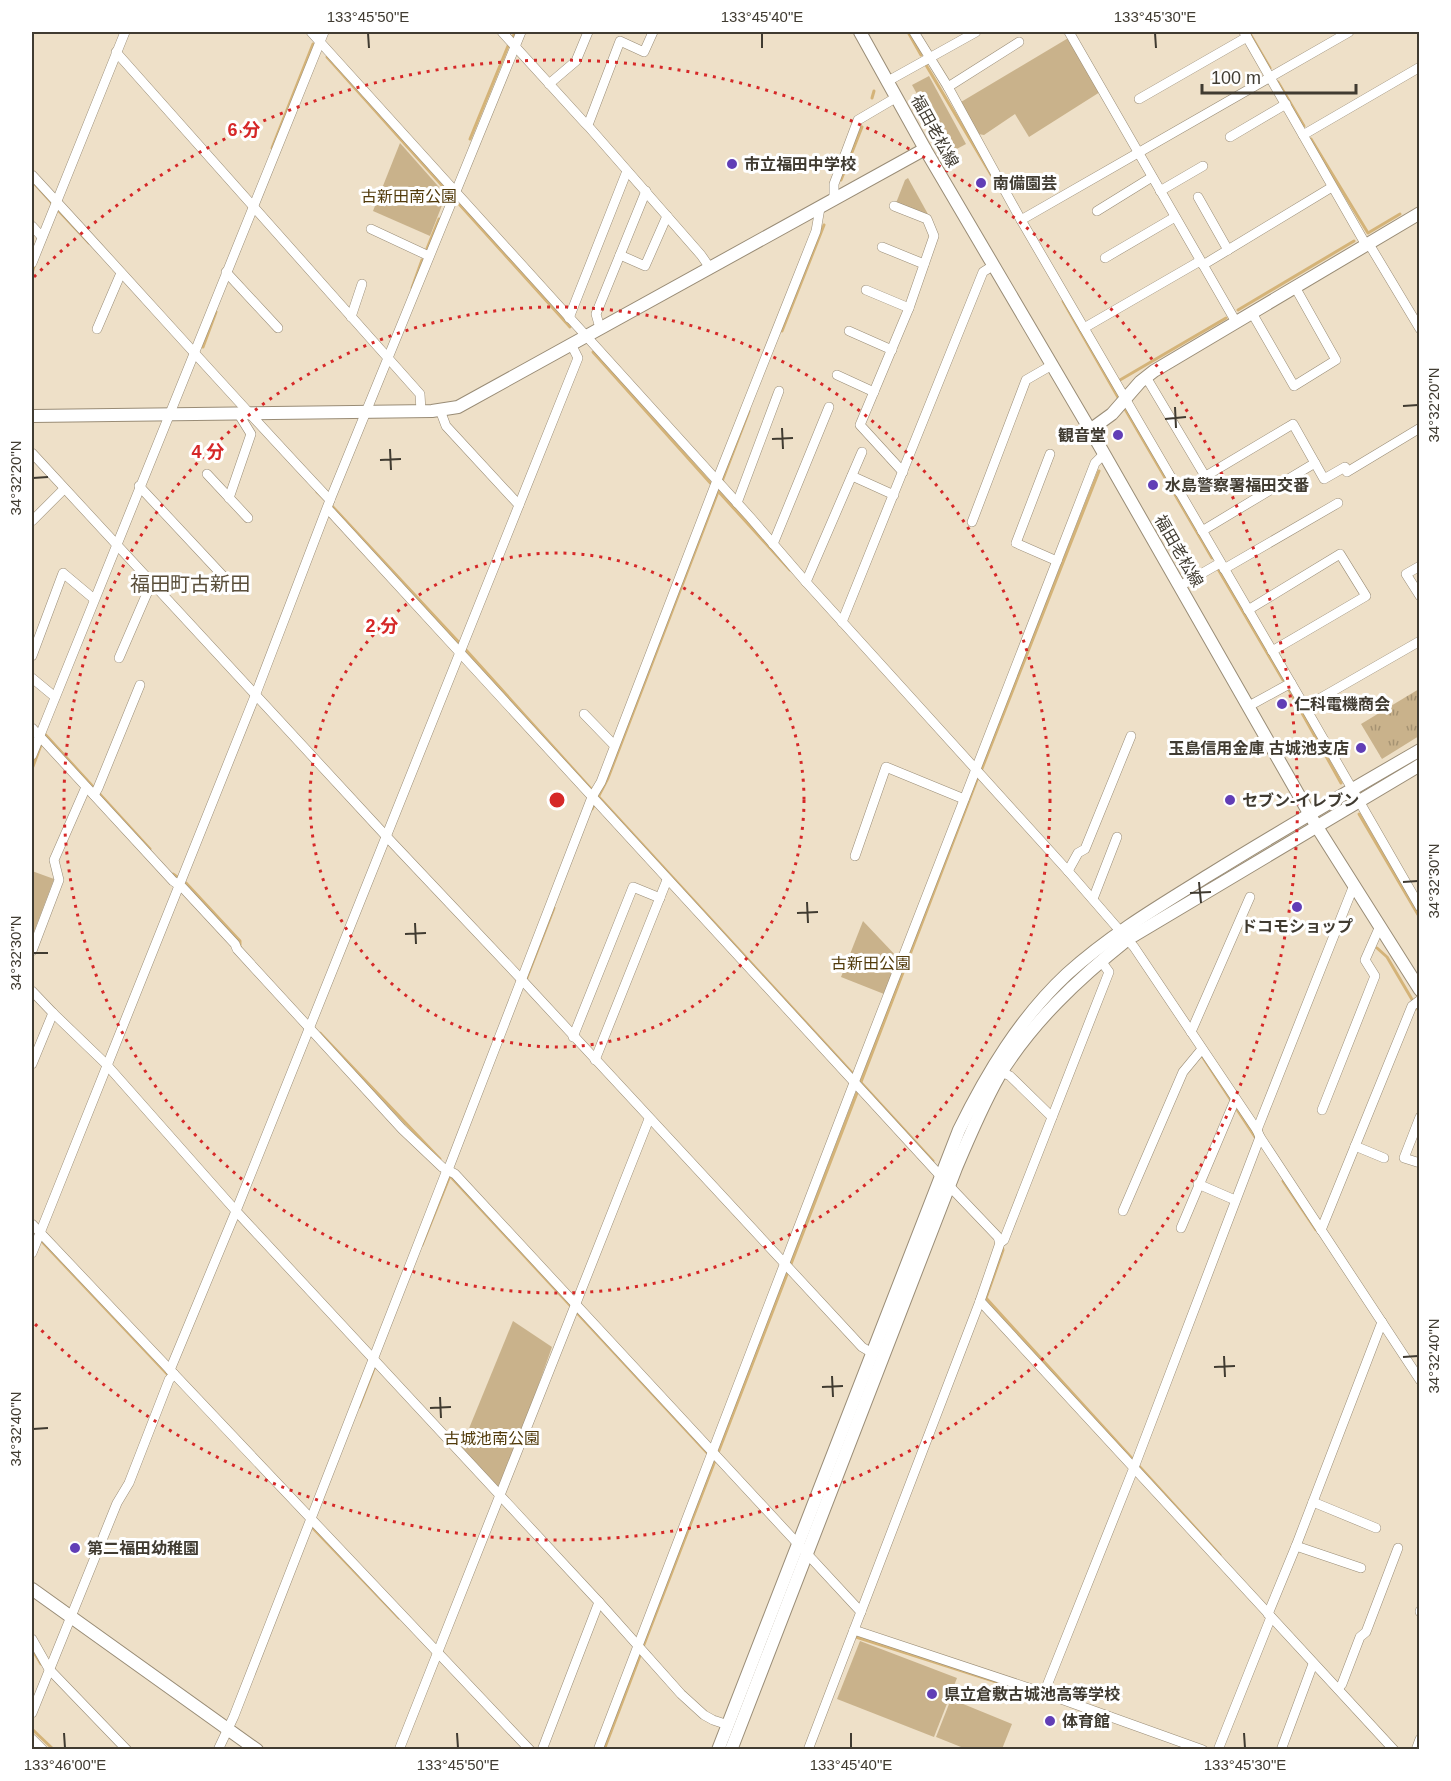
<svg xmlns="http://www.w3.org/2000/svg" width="1451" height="1781" font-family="Helvetica,'Noto Sans JP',sans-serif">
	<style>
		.grass { fill: url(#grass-tufts) }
		.green { fill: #c9b28b }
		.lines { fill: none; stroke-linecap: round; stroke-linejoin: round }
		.stream { stroke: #d4b378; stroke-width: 3 }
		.street-casing { stroke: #998c76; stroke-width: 10 }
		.secondary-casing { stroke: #998c76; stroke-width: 14 }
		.street { stroke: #fff; stroke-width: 9 }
		.secondary { stroke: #fff; stroke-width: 12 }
		.ticks { fill: none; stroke: #403b31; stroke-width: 2 }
		.ring { fill: none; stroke: #d62828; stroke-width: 3; stroke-dasharray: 3 6 }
		.poi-dot { fill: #613eb6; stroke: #fff; stroke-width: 2 }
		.labels { text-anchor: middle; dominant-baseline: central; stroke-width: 6; stroke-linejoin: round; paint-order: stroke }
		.street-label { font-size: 16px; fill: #403b31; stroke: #fff }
		.poi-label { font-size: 16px; font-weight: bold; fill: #403b31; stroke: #fff; text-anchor: start }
		.park-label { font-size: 16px; fill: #523b0b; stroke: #fff }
		.quarter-label { font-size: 20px; fill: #5a4f3b; stroke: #fff }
		.centre { fill: #d62828; stroke: #fff; stroke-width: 3 }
		.ring-label { font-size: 18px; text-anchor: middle; font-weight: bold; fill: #d62828; stroke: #fff; stroke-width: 6; stroke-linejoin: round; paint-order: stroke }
		.neatline { fill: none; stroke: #403b31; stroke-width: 2 }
		.ticks-label { font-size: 15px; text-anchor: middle; fill: #403b31 }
	</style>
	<defs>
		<pattern id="grass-tufts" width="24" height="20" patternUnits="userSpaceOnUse" patternTransform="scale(1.5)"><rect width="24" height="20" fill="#c9b28b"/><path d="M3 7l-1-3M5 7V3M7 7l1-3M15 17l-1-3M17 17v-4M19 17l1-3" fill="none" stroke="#a59272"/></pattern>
	</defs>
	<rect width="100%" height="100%" fill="#eee0c8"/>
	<!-- grass -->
	<polygon class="grass" points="1419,689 1419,736 1382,759 1361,724"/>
	<!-- green -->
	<g class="green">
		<polygon points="1070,37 1100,92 1029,137 1015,114 984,135 978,134 961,102"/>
		<polygon points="929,76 966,144 953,151 947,148 912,85"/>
		<polygon points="400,143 446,195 430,236 373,211"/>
		<polygon points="908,178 929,216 896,203 905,180"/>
		<polygon points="32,871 54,879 32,937"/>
		<polygon points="863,921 898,958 884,994 841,977"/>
		<polygon points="513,1321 552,1347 503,1485 497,1486 461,1448"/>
		<polygon points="860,1641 957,1678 934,1737 837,1699"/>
		<polygon points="951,1699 1012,1724 1002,1749 966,1749 936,1737"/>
	</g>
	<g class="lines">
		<!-- stream -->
		<g class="stream">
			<polyline points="908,32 921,55"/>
			<polyline points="1249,32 1270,68"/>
			<polyline points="513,37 515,32"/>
			<polyline points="327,57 448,192"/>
			<polyline points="926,65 993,178"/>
			<polyline points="1278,82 1304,126"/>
			<polyline points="872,98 874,91"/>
			<polyline points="470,139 508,46"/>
			<polyline points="1311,139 1368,233 1400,214"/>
			<polyline points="272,148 313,44"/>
			<polyline points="841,180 862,127"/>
			<polyline points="32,181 52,203"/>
			<polyline points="460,205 570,327"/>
			<polyline points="57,209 89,243"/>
			<polyline points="426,251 439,219"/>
			<polyline points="32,273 35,263"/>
			<polyline points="412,288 422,260"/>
			<polyline points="1063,301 1119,399"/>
			<polyline points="1238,310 1354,241"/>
			<polyline points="782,331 824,225"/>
			<polyline points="203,347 216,312"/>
			<polyline points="593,352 713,486"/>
			<polyline points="1120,380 1226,318"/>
			<polyline points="1125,409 1212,558"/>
			<polyline points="718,491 790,570"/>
			<polyline points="317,492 332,506 466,650 593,791"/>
			<polyline points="1218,569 1283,680"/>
			<polyline points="1288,688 1341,783"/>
			<polyline points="43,732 150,849"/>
			<polyline points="32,769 41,745"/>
			<polyline points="981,771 1099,471"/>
			<polyline points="598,796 933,1161"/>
			<polyline points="592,809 608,778 749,411"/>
			<polyline points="1359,814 1420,918"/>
			<polyline points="173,874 186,883 240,941 240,947"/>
			<polyline points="1377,948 1387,957 1420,1013"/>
			<polyline points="526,980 554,908"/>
			<polyline points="320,1033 440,1159"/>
			<polyline points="1200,1053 1257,1140"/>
			<polyline points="861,1082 978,777"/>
			<polyline points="451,1177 710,1456"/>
			<polyline points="1283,1181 1316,1230"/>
			<polyline points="32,1231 170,1377"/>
			<polyline points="422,1245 451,1173"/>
			<polyline points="1002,1245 1003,1250 986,1298 1220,1555"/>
			<polyline points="359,1407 375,1366"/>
			<polyline points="310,1525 399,1618"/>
			<polyline points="856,1637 1021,1690"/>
			<polyline points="643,1647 857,1093"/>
			<polyline points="32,1649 41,1664"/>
			<polyline points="32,1729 54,1750"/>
			<polyline points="224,1750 224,1749"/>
			<polyline points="604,1750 641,1653"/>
		</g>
		<!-- street casing -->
		<g class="street-casing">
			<g id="street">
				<polyline points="311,32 750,517 806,582 1068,871 1134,947 1257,1130 1260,1137 1420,1380"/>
				<polyline points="502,32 584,122 589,127 701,255 710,268"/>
				<polyline points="914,32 948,87 1021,220 1305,707 1420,907"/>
				<polyline points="1069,32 1236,322"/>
				<polyline points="1244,32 1366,245"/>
				<polyline points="116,52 420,394 421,411"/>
				<polyline points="888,81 976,32"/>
				<polyline points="549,84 576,61 588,32"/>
				<polyline points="948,87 1019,42"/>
				<polyline points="1139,99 1247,37"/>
				<polyline points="588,125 620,41 644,52 653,32"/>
				<polyline points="1303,135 1420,67"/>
				<polyline points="1230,137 1286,104"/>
				<path d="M32,175c100,108 197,218 298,325"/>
				<polyline points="1160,191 1203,166"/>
				<polyline points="1198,197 1228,250"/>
				<polyline points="834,200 834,184 858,120 897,97"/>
				<polyline points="894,206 927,219 934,236 909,308 860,425 903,472"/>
				<polyline points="1097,211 1152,177"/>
				<polyline points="1021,220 1349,32"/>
				<polyline points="32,226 42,237"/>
				<polyline points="371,229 429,256"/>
				<polyline points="1369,244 1420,329"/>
				<polyline points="882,247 924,264"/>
				<polyline points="620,255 645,266 667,216"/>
				<polyline points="1105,258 1175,217"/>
				<polyline points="32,263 125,32"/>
				<polyline points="1203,265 1332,187"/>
				<polyline points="226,272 278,328"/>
				<polyline points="866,290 909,308"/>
				<polyline points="1252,313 1294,386 1336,360 1295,287"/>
				<polyline points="351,317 362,284"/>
				<polyline points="569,318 627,171"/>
				<polyline points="600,328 596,314 646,191"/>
				<polyline points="1084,328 1200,261"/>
				<polyline points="97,329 121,273"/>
				<polyline points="849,331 892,350"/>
				<polyline points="837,375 874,392"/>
				<polyline points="1146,377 1205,476"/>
				<polyline points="440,410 446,426 519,505"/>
				<polyline points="32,453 386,836 522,980 862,1347 872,1353"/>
				<polyline points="1050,454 1016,543 1057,561"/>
				<polyline points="207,474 248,518"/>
				<polyline points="852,476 894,495"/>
				<polyline points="139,486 224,577"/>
				<polyline points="1179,492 1293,424 1324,479 1345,467 1347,472 1420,428"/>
				<polyline points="229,498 251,434 238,413"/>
				<polyline points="737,503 779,391"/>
				<polyline points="328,509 956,1193 998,1237 1000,1243"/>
				<polyline points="32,521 64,489"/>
				<polyline points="972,522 1026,380 1052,365"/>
				<polyline points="1202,531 1315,463"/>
				<polyline points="773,544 829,407"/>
				<polyline points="1420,566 1406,574 1420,596"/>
				<polyline points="1224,569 1338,503"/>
				<polyline points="806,582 862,452"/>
				<polyline points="1180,586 1220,563"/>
				<polyline points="1248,610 1340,554 1366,596 1272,651"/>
				<polyline points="842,622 983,272 994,265"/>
				<polyline points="32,656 63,573 94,599"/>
				<polyline points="119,658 151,584"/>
				<polyline points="32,678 55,697"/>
				<polyline points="1249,706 1291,683"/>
				<polyline points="1305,707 1420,641"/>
				<polyline points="584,714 614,745"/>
				<polyline points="32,728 173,881 183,888 235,944 237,949 402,1129 442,1167 455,1174 861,1612"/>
				<polyline points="32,755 324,32"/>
				<polyline points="94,795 98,788 140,685"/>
				<polyline points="855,856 886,767 964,799"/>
				<polyline points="1068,871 1078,853 1085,849 1131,736"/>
				<polyline points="1093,899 1117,837"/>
				<polyline points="32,951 59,880 54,860 86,787"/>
				<polyline points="32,991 53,1013 106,1064 236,1211 599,1602 681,1694 704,1715 713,1720 728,1725"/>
				<polyline points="1191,1032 1250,897"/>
				<polyline points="573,1037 633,887 660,898"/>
				<polyline points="595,1060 667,880"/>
				<polyline points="32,1064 53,1013"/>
				<polyline points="1002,1072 1010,1076 1052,1117"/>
				<polyline points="1322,1110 1375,976 1365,960 1380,926"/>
				<polyline points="1420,1117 1404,1158 1420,1163"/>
				<polyline points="1257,1130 1354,885"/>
				<polyline points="1355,1146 1384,1158"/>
				<polyline points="448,1170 592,797 601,782 719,475 816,231 820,208"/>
				<polyline points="1198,1184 1235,1200"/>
				<polyline points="1123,1211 1183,1072 1202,1049"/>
				<polyline points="32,1224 530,1750"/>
				<polyline points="1181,1228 1235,1100"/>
				<polyline points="1321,1230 1412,1006 1420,1000"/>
				<polyline points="32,1253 255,696 330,500 521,32"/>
				<polyline points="980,1301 1394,1750"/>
				<polyline points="170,1370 236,1211 578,358 571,344"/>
				<polyline points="1313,1502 1376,1528"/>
				<polyline points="1296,1546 1361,1568"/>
				<polyline points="1420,1611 1420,1612"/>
				<polyline points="1268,1614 1296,1546 1382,1322"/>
				<polyline points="854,1630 1044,1693 1203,1750"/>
				<polyline points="32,1639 49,1669 127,1750"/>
				<polyline points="1338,1689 1342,1684 1360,1637 1366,1632 1398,1548"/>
				<polyline points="1044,1693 1135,1465 1260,1137"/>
				<polyline points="32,1713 117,1503 129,1483 169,1380 174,1374"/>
				<polyline points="32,1739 43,1750"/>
				<polyline points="218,1750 234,1716 447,1170"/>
				<polyline points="399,1750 649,1119"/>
				<polyline points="542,1750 599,1602"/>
				<polyline points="598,1750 857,1075 1095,463 1104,454"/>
				<polyline points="808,1750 980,1301 1000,1243 1004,1240 1109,972 1101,961"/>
				<polyline points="1218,1750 1271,1617"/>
				<polyline points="1281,1750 1313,1664"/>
				<polyline points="1416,1750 1420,1739"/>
			</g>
		</g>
		<!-- secondary casing -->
		<g class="secondary-casing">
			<g id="secondary">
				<polyline points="860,32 925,149 1099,445 1317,827 1420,990"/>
				<polyline points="32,416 432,411 458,407 925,149"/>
				<polyline points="1090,430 1112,414 1140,382 1154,371 1420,213"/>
				<polyline points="32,1589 257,1750"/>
				<path d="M718,1750l241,-620c28,-57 61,-112 108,-156 43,-39 92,-68 142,-99 69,-43 140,-84 211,-125"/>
				<path d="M731,1750l225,-582c13,-31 26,-62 43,-92 33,-54 79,-97 129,-137l292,-174"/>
			</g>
		</g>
		<!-- street -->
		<use href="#street" class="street"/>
		<!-- secondary -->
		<use href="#secondary" class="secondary"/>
	</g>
	<!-- ticks -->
	<path class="ticks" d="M368,33l1,15M762,33v15M1155,33l1,15M1403,406l15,-1M1175,407l1,21M1165,419l21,-2M782,428l1,21M772,439l21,-1M390,449l1,21M380,460l21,-1M33,478l15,-1M1199,882l2,21M1403,882l15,-1M1190,893l21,-1M807,902l1,21M797,913l21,-1M415,923l1,21M405,934l21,-1M33,953h15M1224,1356l1,21M1403,1357l15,-1M1214,1367l21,-1M832,1376l1,21M822,1387l21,-1M440,1397l1,21M430,1408l21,-1M33,1429l15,-1M64,1733l1,15M457,1733l1,15M851,1733v15M1244,1733l1,15"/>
	<!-- distance rings -->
	<g class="ring">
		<circle cx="557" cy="800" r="247"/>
		<circle cx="557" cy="800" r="493"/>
		<path d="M34 277A740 740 0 1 1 34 1323"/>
	</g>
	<!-- markers -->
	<g class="poi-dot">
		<circle cx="732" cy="164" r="6"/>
		<circle cx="981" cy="183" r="6"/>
		<circle cx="1118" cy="435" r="6"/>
		<circle cx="1153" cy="485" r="6"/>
		<circle cx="1282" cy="704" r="6"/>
		<circle cx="1361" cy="748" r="6"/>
		<circle cx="1230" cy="800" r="6"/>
		<circle cx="1297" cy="907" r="6"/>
		<circle cx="75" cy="1548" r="6"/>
		<circle cx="932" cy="1694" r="6"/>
		<circle cx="1050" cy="1721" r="6"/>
	</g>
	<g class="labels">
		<!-- street labels -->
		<g class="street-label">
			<text transform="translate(935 131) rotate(61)">福田老松線</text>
			<text transform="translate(1179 551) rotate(60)">福田老松線</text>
		</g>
		<!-- poi labels -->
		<g class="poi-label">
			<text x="744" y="164">市立福田中学校</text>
			<text x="993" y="183">南備園芸</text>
			<text x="1106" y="435" text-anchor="end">観音堂</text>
			<text x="1165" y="485">水島警察署福田交番</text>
			<text x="1294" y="704">仁科電機商会</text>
			<text x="1349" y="748" text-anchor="end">玉島信用金庫 古城池支店</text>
			<text x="1242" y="800">セブン-イレブン</text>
			<text x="1297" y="926" text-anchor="middle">ドコモショップ</text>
			<text x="87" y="1548">第二福田幼稚園</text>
			<text x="944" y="1694">県立倉敷古城池高等学校</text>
			<text x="1062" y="1721">体育館</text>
		</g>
		<!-- park labels -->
		<g class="park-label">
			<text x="409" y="196">古新田南公園</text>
			<text x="871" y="963">古新田公園</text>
			<text x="492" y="1438">古城池南公園</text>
		</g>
		<!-- quarter labels -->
		<g class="quarter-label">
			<text x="190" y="584">福田町古新田</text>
		</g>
	</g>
	<circle cx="557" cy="800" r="9" class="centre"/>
	<g class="ring-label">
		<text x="244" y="136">6 分</text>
		<text x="208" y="458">4 分</text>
		<text x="382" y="632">2 分</text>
	</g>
	<!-- border -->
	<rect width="1451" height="1781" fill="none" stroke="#ffffff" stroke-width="66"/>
	<!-- scale -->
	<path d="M1202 84v9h154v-9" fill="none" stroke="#403b31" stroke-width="3"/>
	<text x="1211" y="84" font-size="18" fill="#403b31" stroke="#ffffff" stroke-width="4.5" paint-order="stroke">100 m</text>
	<rect x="33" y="33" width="1385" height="1715" class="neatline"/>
	<g class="ticks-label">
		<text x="368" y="22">133°45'50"E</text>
		<text x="762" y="22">133°45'40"E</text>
		<text x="1155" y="22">133°45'30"E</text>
		<text transform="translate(1434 405) rotate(-90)" y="5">34°32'20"N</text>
		<text transform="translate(16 478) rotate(-90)" y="5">34°32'20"N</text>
		<text transform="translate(1434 881) rotate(-90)" y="5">34°32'30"N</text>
		<text transform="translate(16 953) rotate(-90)" y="5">34°32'30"N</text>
		<text transform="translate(1434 1356) rotate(-90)" y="5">34°32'40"N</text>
		<text transform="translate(16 1429) rotate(-90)" y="5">34°32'40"N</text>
		<text x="65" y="1770">133°46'00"E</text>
		<text x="458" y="1770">133°45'50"E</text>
		<text x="851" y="1770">133°45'40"E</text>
		<text x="1245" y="1770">133°45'30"E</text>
	</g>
</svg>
